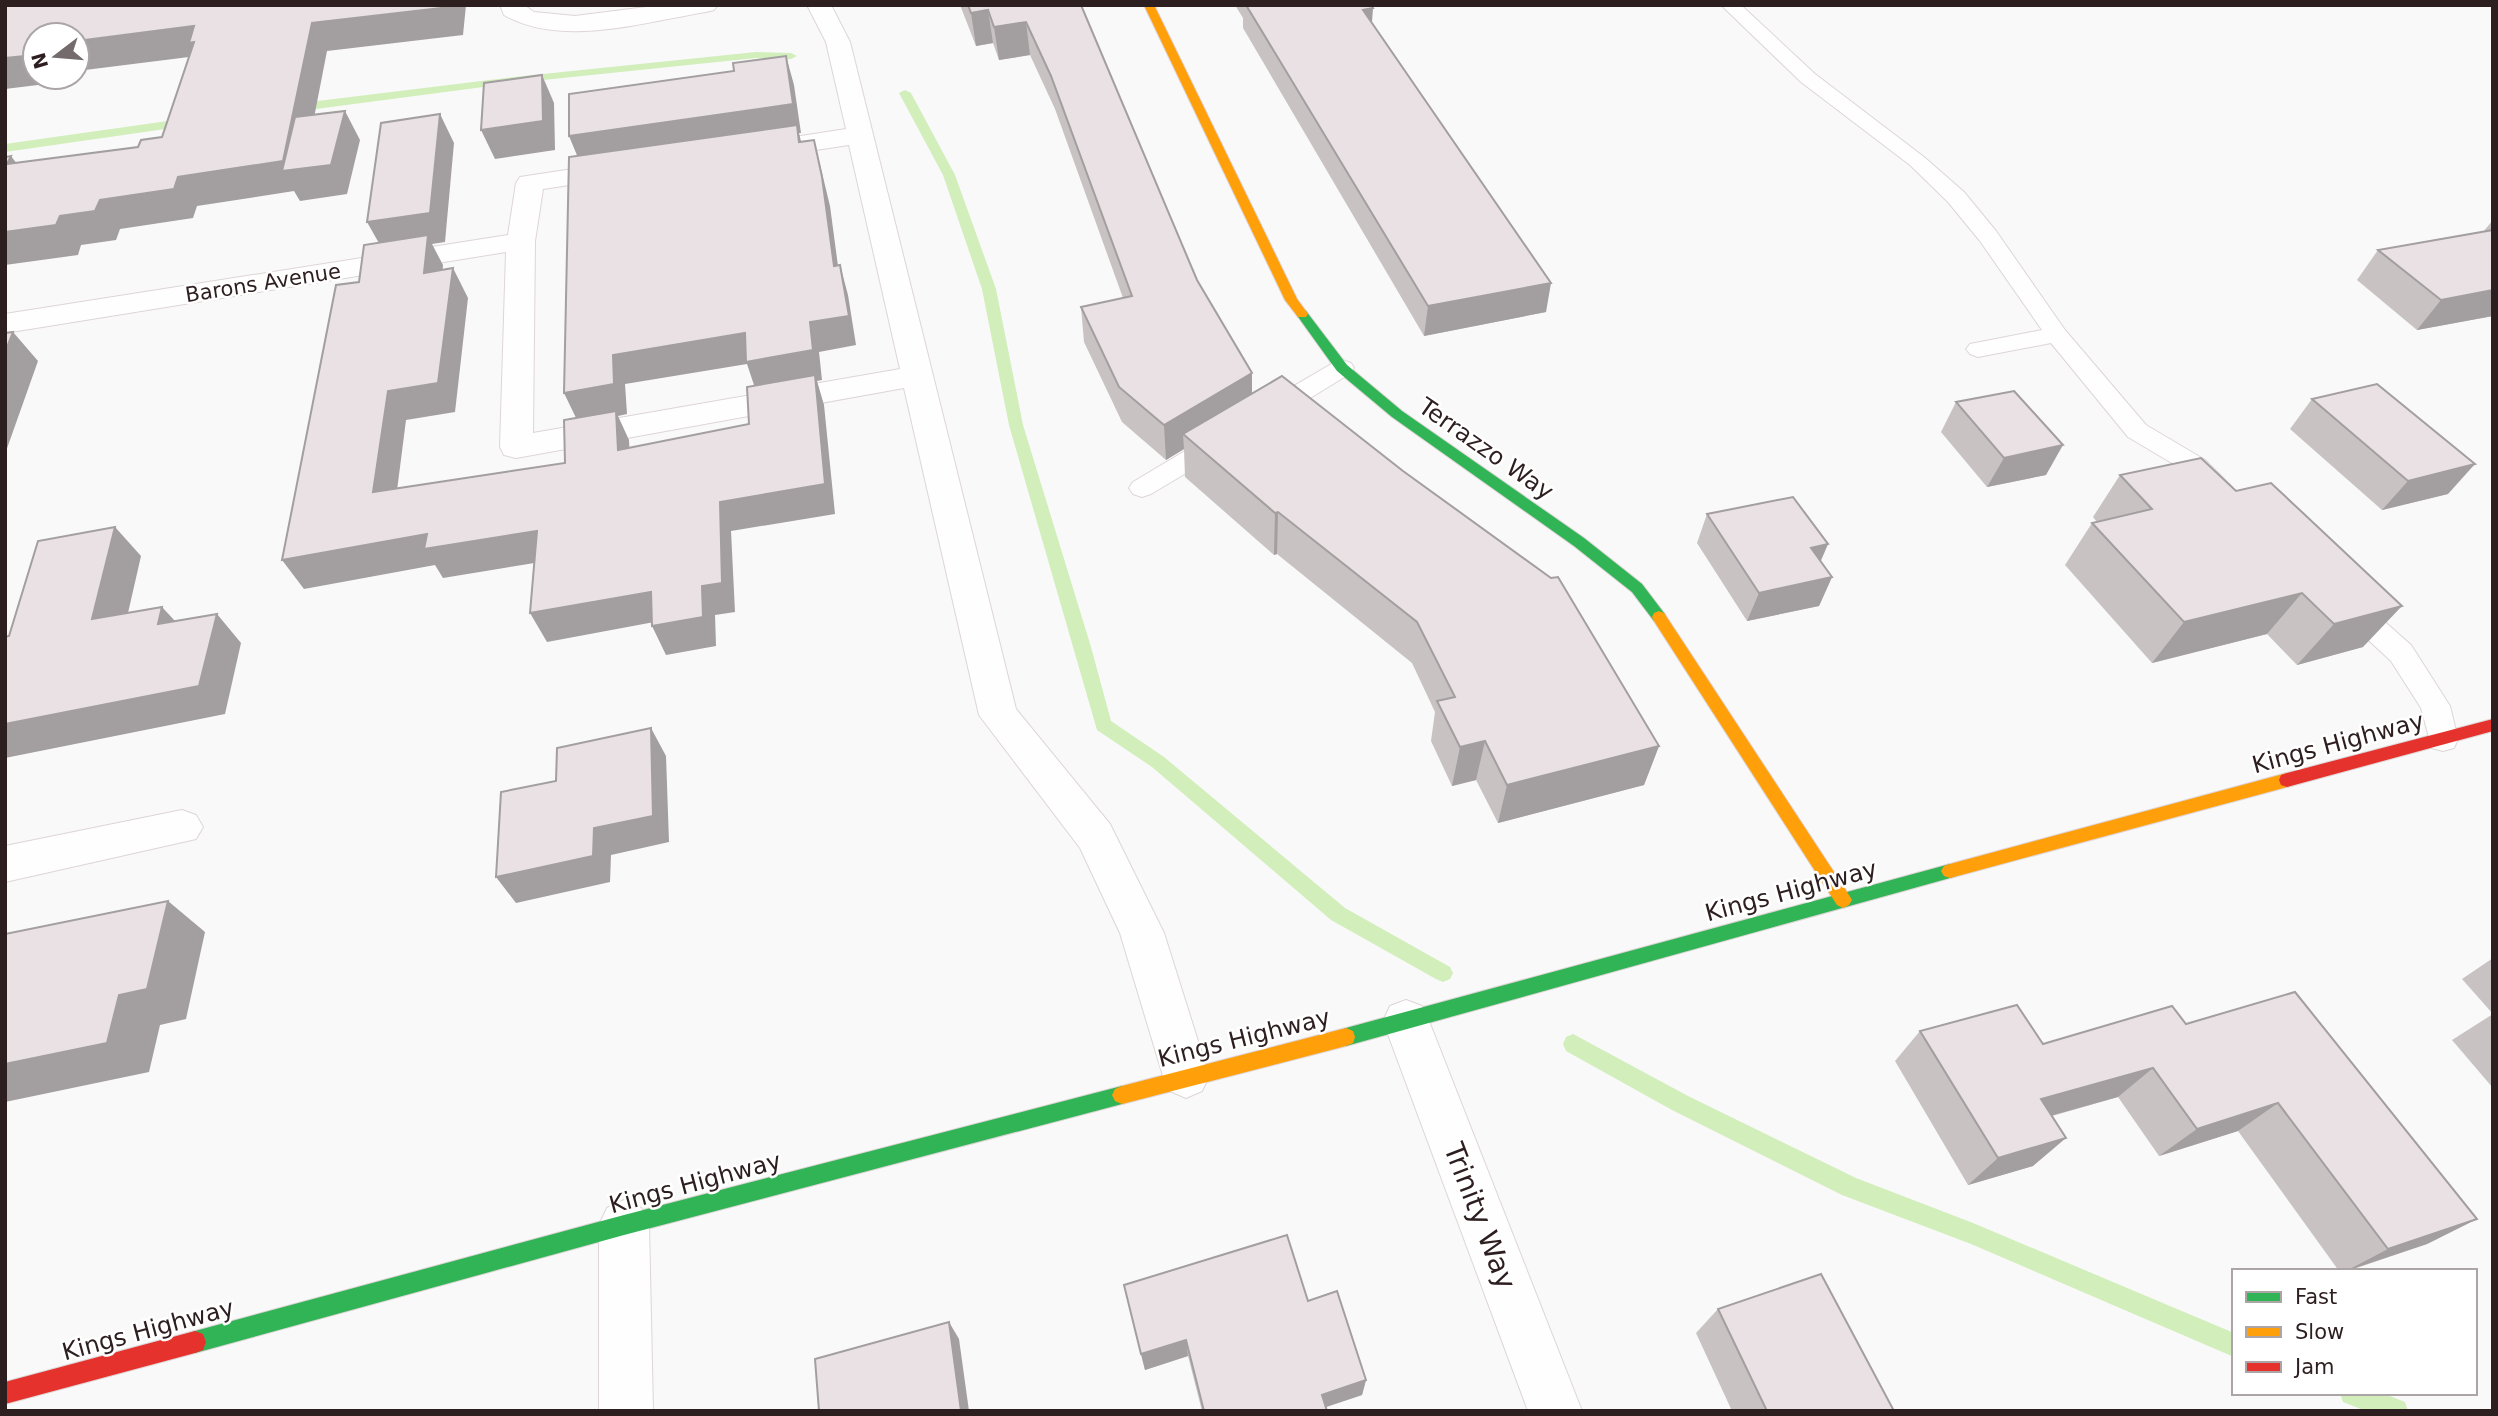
<svg xmlns="http://www.w3.org/2000/svg" width="2498" height="1416" font-family="'DejaVu Sans',sans-serif">
	<style>
		.lines { fill: none; stroke-linecap: round; stroke-linejoin: round }
		.stream { fill: #d1eebb; fill-rule: evenodd }
		.lane-casing { stroke: #ded5d6; stroke-width: 2 }
		.street-casing { stroke: #ded5d6; stroke-width: 2 }
		.fast-casing { stroke: #ded5d6; stroke-width: 2 }
		.slow-casing { stroke: #ded5d6; stroke-width: 2 }
		.jam-casing { stroke: #ded5d6; stroke-width: 2 }
		.lane { fill: #fefefe; fill-rule: evenodd }
		.street { fill: #fefefe; fill-rule: evenodd }
		.fast { fill: #30b455; fill-rule: evenodd }
		.slow { fill: #ff9f0a; fill-rule: evenodd }
		.jam { fill: #e5322d; fill-rule: evenodd }
		.wall { fill: #c8c2c3 }
		.shaded-wall { fill: #a39e9f }
		.building { fill: #e9e1e3; stroke: #a39e9f; stroke-width: 2 }
		.labels { text-anchor: middle; dominant-baseline: central; stroke-width: 5; stroke-linejoin: round; paint-order: stroke }
		.far-street-label { font-size: 21px; fill: #2d1e20; stroke: #fff }
		.street-label { font-size: 24px; fill: #2d1e20; stroke: #fff }
		.near-street-label { font-size: 28px; fill: #2d1e20; stroke: #fff }
	</style>
	<rect width="100%" height="100%" fill="#f9f9f9"/>
	<g class="lines">
		<!-- stream -->
		<g class="stream">
			<polygon points="756,52 791,53 797,56 791,59 756,58 514,83 293,112 287,108 293,104 514,77"/>
			<polygon points="905,90 911,93 955,175 996,289 1023,425 1091,647 1111,721 1164,757 1345,908 1450,967 1453,973 1450,979 1443,982 1436,979 1331,920 1152,767 1097,730 1009,425 982,289 943,175 899,93"/>
			<polygon points="189,118 193,119 193,125 5,152 5,144"/>
			<polygon points="1573,1034 1688,1096 1856,1178 1973,1223 2234,1333 2234,1357 1971,1244 1842,1195 1672,1110 1566,1051 1563,1044 1566,1037"/>
			<polygon points="2340,1393 2382,1393 2405,1402 2408,1411 2366,1411 2343,1402"/>
		</g>
		<!-- lane casing -->
		<g class="lane-casing">
			<g id="lane">
				<polygon points="1721,5 1741,5 1815,74 1924,157 1964,192 1996,231 2065,330 2146,425 2205,460 2232,487 2228,493 2219,496 2210,493 2187,472 2128,437 2051,343 1978,357 1970,354 1966,349 1970,344 2042,330 1980,241 1948,202 1910,165 1801,82"/>
				<polygon points="1342,360 1351,363 1354,368 1351,373 1276,419 1267,421 1258,419 1255,413 1258,407 1333,363"/>
				<polygon points="1219,433 1228,436 1232,442 1228,448 1151,494 1142,497 1133,494 1129,488 1133,482 1210,436"/>
				<polygon points="2348,595 2358,598 2411,645 2450,706 2458,739 2454,748 2443,751 2432,748 2421,708 2391,661 2338,612 2334,605 2338,598"/>
			</g>
		</g>
		<!-- street casing -->
		<g class="street-casing">
			<g id="street">
				<path d="M500,5h24l10,7 41,4 87,-11h56l-4,5 -8,2c-62,10 -144,36 -202,3z"/>
				<polygon points="807,5 831,5 850,42 1016,709 1110,824 1164,933 1209,1076 1202,1091 1186,1098 1170,1091 1163,1076 1120,933 1080,848 979,715 904,388 516,458 504,455 500,447 506,252 5,333 5,314 508,235 516,183 520,177 619,162 629,164 633,170 629,176 543,189 535,241 533,433 900,369 849,145 762,158 753,156 749,150 753,144 762,142 846,129 826,42"/>
				<polygon points="182,810 196,815 203,827 196,839 5,882 5,846"/>
				<polygon points="1406,1000 1422,1006 1429,1021 1582,1411 1528,1411 1383,1021 1390,1006"/>
				<polygon points="624,1200 641,1208 649,1225 653,1411 599,1411 599,1225 607,1208"/>
			</g>
		</g>
		<!-- fast casing -->
		<g class="fast-casing">
			<g id="fast">
				<polygon points="1302,310 1306,311 1347,365 1402,411 1584,538 1642,584 1664,613 1666,617 1664,621 1654,621 1632,592 1574,546 1392,417 1337,371 1296,314"/>
				<polygon points="1950,864 1956,866 1959,871 1956,876 1950,878 1346,1046 1339,1043 1337,1037 1339,1031 1346,1028"/>
				<polygon points="1122,1086 1129,1089 1132,1095 1129,1101 1122,1104 624,1235 195,1353 187,1350 184,1342 187,1334 195,1331 624,1215"/>
			</g>
		</g>
		<!-- slow casing -->
		<g class="slow-casing">
			<g id="slow">
				<polygon points="1144,5 1154,5 1297,299 1308,314 1306,317 1298,317 1285,300"/>
				<polygon points="1659,611 1664,613 1849,895 1852,900 1849,905 1843,908 1837,905 1654,621 1652,617 1654,613"/>
				<polygon points="2287,773 2293,775 2295,780 2293,785 2287,787 1950,878 1944,876 1941,871 1944,866 1950,864"/>
				<polygon points="1346,1028 1353,1031 1355,1037 1353,1043 1346,1046 1122,1104 1115,1101 1112,1095 1115,1089 1122,1086"/>
			</g>
		</g>
		<!-- jam casing -->
		<g class="jam-casing">
			<g id="jam">
				<polygon points="2493,719 2493,731 2287,787 2281,785 2279,780 2281,775 2287,773"/>
				<polygon points="195,1331 203,1334 206,1342 203,1350 195,1353 5,1404 5,1382"/>
			</g>
		</g>
		<!-- lane -->
		<use href="#lane" class="lane"/>
		<!-- street -->
		<use href="#street" class="street"/>
		<!-- fast -->
		<use href="#fast" class="fast"/>
		<!-- slow -->
		<use href="#slow" class="slow"/>
		<!-- jam -->
		<use href="#jam" class="jam"/>
	</g>
	<!-- wall -->
	<g class="wall">
		<polygon points="960,5 1081,5 1197,280 1252,373 1252,394 1659,746 1644,785 1498,823 1476,780 1452,786 1431,741 1435,712 1412,663 1277,554 1274,555 1185,477 1184,449 1166,460 1122,422 1084,342 1081,307 1123,298 1055,109 1030,55 999,60 993,43 976,46"/>
		<polygon points="1235,5 1371,5 1372,23 1546,312 1424,336 1243,28 1243,18"/>
		<polygon points="2493,220 2493,316 2417,330 2357,280 2378,250 2483,232"/>
		<polygon points="2312,399 2448,494 2382,510 2290,429"/>
		<polygon points="1956,402 2046,475 1987,487 1941,432"/>
		<polygon points="2201,458 2363,647 2297,665 2267,634 2152,663 2065,565 2092,523 2097,522 2093,517 2120,475"/>
		<polygon points="1707,514 1828,544 1821,561 1832,577 1819,606 1747,621 1697,543"/>
		<polygon points="2493,958 2493,1014 2462,979"/>
		<polygon points="2493,1014 2493,1088 2452,1040"/>
		<polygon points="2186,1024 2477,1219 2427,1244 2348,1271 2339,1271 2238,1131 2159,1156 2118,1097 2052,1116 2033,1166 1968,1185 1895,1061 1920,1031 2043,1044"/>
		<polygon points="1124,1285 1308,1301 1366,1380 1362,1395 1326,1407 1327,1411 1202,1411 1188,1356 1145,1370"/>
		<polygon points="1718,1309 1894,1411 1732,1411 1696,1333"/>
	</g>
	<!-- shaded-wall -->
	<g class="shaded-wall">
		<polygon points="451,5 466,5 463,35 327,51 304,169 345,111 360,140 347,194 300,201 294,191 197,206 193,218 120,229 116,240 81,245 78,255 5,265 5,232 60,216 100,200 178,177 312,23"/>
		<polygon points="1373,8 1371,36 1363,10"/>
		<polygon points="988,10 993,43 976,46 971,13"/>
		<polygon points="1026,22 1030,55 999,60 994,27"/>
		<polygon points="194,26 197,56 77,71 77,41"/>
		<polygon points="35,54 35,77 57,77 54,83 5,89 5,58"/>
		<polygon points="786,56 794,85 801,133 799,133 804,154 581,165 569,136"/>
		<polygon points="542,75 554,103 555,150 495,159 481,130"/>
		<polygon points="440,114 454,143 445,242 432,244 443,265 440,302 384,252 367,222"/>
		<polygon points="814,140 830,206 842,296 834,266"/>
		<polygon points="11,156 33,185 7,164"/>
		<polygon points="840,265 848,295 856,345 819,352 822,380 817,381 824,405 835,514 731,531 735,612 715,615 716,646 666,655 652,626 702,586 720,502 825,484 756,391 747,364 625,384 627,414 618,416 629,440 631,479 578,422 564,393 613,355 810,322"/>
		<polygon points="453,268 468,298 455,412 406,420 393,522 373,492 388,391"/>
		<polygon points="1551,283 1546,312 1424,336 1428,306"/>
		<polygon points="2493,290 2493,316 2417,330 2441,300"/>
		<polygon points="13,332 38,361 5,454 5,352"/>
		<polygon points="1252,373 1252,408 1183,434 1184,449 1166,460 1164,425"/>
		<polygon points="2063,445 2046,475 1987,487 2004,458"/>
		<polygon points="2475,464 2448,494 2382,510 2408,481"/>
		<polygon points="1278,512 1277,554 1274,555 1275,513"/>
		<polygon points="115,527 141,556 120,648 92,619"/>
		<polygon points="537,531 553,560 443,578 435,565 304,589 282,560 427,534"/>
		<polygon points="1828,544 1815,573 1811,548"/>
		<polygon points="1832,577 1819,606 1747,621 1759,593"/>
		<polygon points="651,592 665,620 547,642 530,613"/>
		<polygon points="2302,593 2267,634 2152,663 2184,622"/>
		<polygon points="2402,606 2363,647 2297,665 2334,624"/>
		<polygon points="162,607 188,635 158,624"/>
		<polygon points="217,614 241,643 225,714 5,758 5,724"/>
		<polygon points="651,728 666,756 669,842 611,855 610,882 516,903 496,877 594,828"/>
		<polygon points="1485,741 1476,780 1452,786 1460,747"/>
		<polygon points="1659,746 1644,785 1498,823 1507,785"/>
		<polygon points="168,901 205,932 186,1019 160,1025 149,1072 5,1102 5,1064 119,995"/>
		<polygon points="2153,1068 2118,1097 2010,1127 2041,1099"/>
		<polygon points="2278,1103 2238,1131 2159,1156 2197,1129"/>
		<polygon points="2066,1138 2033,1166 1968,1185 1998,1158"/>
		<polygon points="2477,1219 2427,1244 2346,1271 2388,1249"/>
		<polygon points="949,1322 959,1339 969,1411 961,1411"/>
		<polygon points="1186,1340 1188,1356 1145,1370 1141,1354"/>
		<polygon points="1366,1380 1362,1395 1320,1409 1322,1395"/>
	</g>
	<!-- building -->
	<g class="building">
		<polygon points="5,5 451,5 450,7 312,23 283,161 178,177 174,189 100,200 95,211 60,216 56,225 5,232 5,157 11,156 7,164 138,147 141,140 162,137 194,42 189,43 194,26 77,41 77,35 35,35 35,55 5,58"/>
		<polygon points="968,5 1081,5 1197,280 1252,373 1164,425 1119,387 1081,307 1132,296 1051,76 1026,22 994,27 988,10 971,13"/>
		<polygon points="1246,5 1371,5 1373,8 1363,10 1551,283 1428,306"/>
		<polygon points="786,56 793,104 569,136 569,94 734,71 733,63"/>
		<polygon points="542,75 543,121 481,130 484,83"/>
		<polygon points="345,111 331,165 282,171 295,117"/>
		<polygon points="440,114 430,213 367,222 381,123"/>
		<polygon points="797,125 799,142 814,140 822,177 834,266 840,265 849,316 810,322 813,350 746,362 745,333 613,355 614,384 564,393 569,157"/>
		<polygon points="2493,230 2493,290 2441,300 2378,250"/>
		<polygon points="428,235 424,273 453,268 438,383 388,391 373,492 565,463 564,420 616,411 618,450 749,424 747,387 815,375 825,484 720,502 722,583 702,586 703,617 652,626 651,592 530,613 537,531 424,549 427,534 282,560 336,285 359,282 364,245"/>
		<polygon points="13,332 5,352 5,333"/>
		<polygon points="1282,376 1403,471 1551,578 1558,577 1659,746 1507,785 1485,741 1460,747 1437,701 1455,697 1417,622 1278,512 1275,513 1183,434"/>
		<polygon points="2377,384 2475,464 2408,481 2312,399"/>
		<polygon points="2014,391 2063,445 2004,458 1956,402"/>
		<polygon points="2201,458 2236,491 2271,483 2402,606 2334,624 2302,593 2184,622 2092,523 2152,509 2120,475"/>
		<polygon points="1793,497 1828,544 1811,548 1832,577 1759,593 1707,514"/>
		<polygon points="115,527 92,619 162,607 158,624 217,614 199,686 5,724 5,637 9,636 38,541"/>
		<polygon points="651,728 653,816 594,828 593,856 496,877 501,792 556,781 557,748"/>
		<polygon points="168,901 147,989 119,995 107,1043 5,1064 5,934"/>
		<polygon points="2295,992 2477,1219 2388,1249 2278,1103 2197,1129 2153,1068 2041,1099 2066,1138 1998,1158 1920,1031 2017,1005 2043,1044 2172,1006 2186,1024"/>
		<polygon points="1287,1235 1308,1301 1337,1291 1366,1380 1322,1395 1327,1411 1204,1411 1186,1340 1141,1354 1124,1285"/>
		<polygon points="1821,1274 1894,1411 1767,1411 1718,1309"/>
		<polygon points="949,1322 961,1411 819,1411 815,1359"/>
	</g>
	<g class="labels">
		<!-- far-street labels -->
		<g class="far-street-label">
			<text transform="translate(263 283) rotate(-9)">Barons Avenue</text>
		</g>
		<!-- street labels -->
		<g class="street-label">
			<text transform="translate(1486 449) rotate(35)">Terrazzo Way</text>
			<text transform="translate(2338 743) rotate(-15)">Kings Highway</text>
			<text transform="translate(1791 891) rotate(-15)">Kings Highway</text>
			<text transform="translate(1244 1038) rotate(-14)">Kings Highway</text>
			<text transform="translate(695 1183) rotate(-15)">Kings Highway</text>
			<text transform="translate(148 1330) rotate(-15)">Kings Highway</text>
		</g>
		<!-- near-street labels -->
		<g class="near-street-label">
			<text transform="translate(1480 1216) rotate(69)">Trinity Way</text>
		</g>
	</g>
	<!-- border -->
	<rect width="2498" height="1416" fill="none" stroke="#2d1e20" stroke-width="14"/>
	<!-- legend -->
	<rect x="2232" y="1269" width="245" height="126" fill="#ffffff" stroke="#aba5a6" stroke-width="2"/>
	<rect x="2246" y="1292" width="35" height="10" fill="#30b455" stroke="#aba5a6" stroke-width="2"/>
	<text x="2295" y="1304" font-size="21" fill="#2d1e20">Fast</text>
	<rect x="2246" y="1327" width="35" height="10" fill="#ff9f0a" stroke="#aba5a6" stroke-width="2"/>
	<text x="2295" y="1339" font-size="21" fill="#2d1e20">Slow</text>
	<rect x="2246" y="1362" width="35" height="10" fill="#e5322d" stroke="#aba5a6" stroke-width="2"/>
	<text x="2295" y="1374" font-size="21" fill="#2d1e20">Jam</text>
	<!-- north arrow -->
	<g transform="translate(56 56) rotate(254)"><circle r="33" fill="#ffffff" stroke="#aba5a6" stroke-width="2"/>
	<path d="M0-5L12 26L0 18L-12 26Z" fill="#746b6c"/>
	<text y="-10" font-size="19" font-weight="bold" text-anchor="middle" fill="#2d1e20">N</text>
	</g>
</svg>
